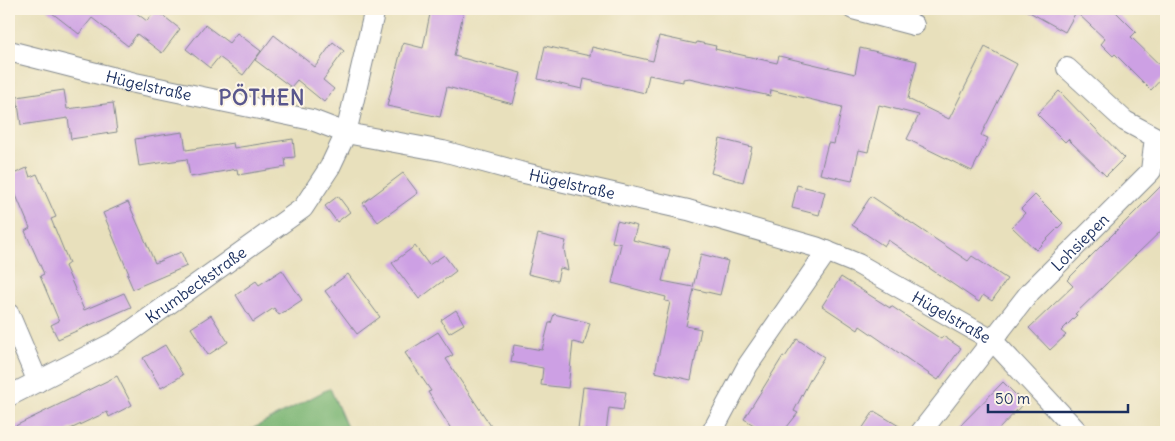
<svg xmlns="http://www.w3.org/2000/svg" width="1175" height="441" font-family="Delius,sans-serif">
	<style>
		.forest { fill: #7ab573; stroke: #4a7268 }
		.building { fill: #cda0e4 }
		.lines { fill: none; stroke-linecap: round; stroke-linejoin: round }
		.street-casing { stroke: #82888d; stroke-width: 22 }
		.street { stroke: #fff; stroke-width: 20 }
		.labels { text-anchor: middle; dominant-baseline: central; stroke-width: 4; stroke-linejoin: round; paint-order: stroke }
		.street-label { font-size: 16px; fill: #1b2f5e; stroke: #fcf5e5 }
		.district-label { font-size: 21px; font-weight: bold; letter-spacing: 1px; fill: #59578d; stroke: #fcf5e5 }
	</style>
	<rect width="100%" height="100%" fill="#fcf5e5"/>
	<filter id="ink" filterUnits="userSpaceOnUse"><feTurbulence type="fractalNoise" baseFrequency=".02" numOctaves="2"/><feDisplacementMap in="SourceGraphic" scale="10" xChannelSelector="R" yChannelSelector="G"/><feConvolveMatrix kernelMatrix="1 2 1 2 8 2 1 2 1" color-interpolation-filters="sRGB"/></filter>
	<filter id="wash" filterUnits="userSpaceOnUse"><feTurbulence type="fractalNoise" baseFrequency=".0096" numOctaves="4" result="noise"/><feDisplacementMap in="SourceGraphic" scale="20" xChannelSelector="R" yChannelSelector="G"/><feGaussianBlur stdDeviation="1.12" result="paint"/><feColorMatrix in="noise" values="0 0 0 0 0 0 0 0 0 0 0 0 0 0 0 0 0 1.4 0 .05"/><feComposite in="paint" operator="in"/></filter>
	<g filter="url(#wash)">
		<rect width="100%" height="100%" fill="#e8e0bc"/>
		<!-- forest -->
		<polygon class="forest" points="330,388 349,432 246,432"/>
		<g id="blocks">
			<!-- building -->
			<g class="building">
				<polygon points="47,9 131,9 147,21 156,10 180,29 162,53 137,34 128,46 92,18 79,34"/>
				<polygon points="431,9 464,9 454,56 521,73 513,104 447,87 440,117 387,106 403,43 423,48"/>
				<polygon points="1024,9 1113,9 1136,32 1131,37 1166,71 1166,74 1151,90 1115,54 1113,56 1101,44 1105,39 1076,12 1065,32"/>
				<polygon points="205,25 229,43 237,33 261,51 243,75 219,57 210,68 186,49"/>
				<polygon points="274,35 315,67 333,42 344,51 323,80 334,89 324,102 297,80 291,87 255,60"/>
				<polygon points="659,36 696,44 697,42 716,46 715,49 777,63 779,56 855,74 860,48 917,61 908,99 949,119 985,47 1017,64 981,135 988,138 972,171 907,139 919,115 879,105 868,152 859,150 852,181 820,174 828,143 834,144 842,107 771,90 770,96 689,78 683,79 683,82 649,75 645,93 584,79 582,89 538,79 545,46 590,56 592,47 653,61"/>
				<polygon points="64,90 67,109 113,103 117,132 71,139 68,118 21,125 17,97"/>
				<polygon points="1059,91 1124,158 1106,176 1068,139 1065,142 1037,114"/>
				<polygon points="183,132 186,150 233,143 234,148 293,139 295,157 285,158 286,167 238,175 237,169 190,177 187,159 139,166 135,139"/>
				<polygon points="720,139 752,147 743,182 711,173"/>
				<polygon points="27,168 30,177 37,174 56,217 51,219 69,263 65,266 84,310 124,293 131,307 58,339 51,325 59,321 40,276 44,274 25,231 30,228 9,179 9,176"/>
				<polygon points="403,173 418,193 378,222 363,203"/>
				<polygon points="1166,181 1166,226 1075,314 1077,315 1061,331 1066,335 1050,350 1029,328 1073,286 1067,280"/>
				<polygon points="797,185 825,192 819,215 792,208"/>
				<polygon points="1035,195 1063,223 1036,250 1012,227 1025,213 1021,209"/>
				<polygon points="338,196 350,212 337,222 325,206"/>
				<polygon points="871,196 968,261 972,256 1007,279 992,301 983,295 979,302 888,240 884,246 852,225"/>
				<polygon points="128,202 155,263 181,252 187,266 133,289 127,275 129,274 103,213"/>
				<polygon points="617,221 637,226 633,240 670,249 662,281 693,287 701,254 728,261 720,295 694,289 686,326 701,329 691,380 655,372 670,302 665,301 666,297 612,283 621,244 612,242"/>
				<polygon points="538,234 566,241 564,249 568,270 560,268 557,281 528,274"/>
				<polygon points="415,246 429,265 444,255 456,271 419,299 392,263"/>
				<polygon points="282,270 302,300 279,315 274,308 253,322 236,295 256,281 259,285"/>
				<polygon points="348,274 380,317 357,334 325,291"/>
				<polygon points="841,277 890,308 891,306 941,339 943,336 961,348 938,380 860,326 858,330 822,306"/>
				<polygon points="456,310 464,324 449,333 441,320"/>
				<polygon points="554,314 590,323 584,345 573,342 568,388 541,385 543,368 511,362 514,345 542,350 549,323 551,323"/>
				<polygon points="211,315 228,342 208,355 191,328"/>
				<polygon points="438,332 453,355 446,359 495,432 453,432 428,392 431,391 405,353"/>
				<polygon points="797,339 824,357 812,376 794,411 798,413 783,432 765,432 744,419 783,356 785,357"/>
				<polygon points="165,345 183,375 161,388 143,358"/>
				<polygon points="117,376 132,405 109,417 107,412 64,432 9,432 9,429"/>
				<polygon points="1003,382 1024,403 996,432 954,432"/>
				<polygon points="583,387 626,392 623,410 609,408 606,432 578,429"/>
				<polygon points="874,411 909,432 860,432"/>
			</g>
		</g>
	</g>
	<g filter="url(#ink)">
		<use href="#blocks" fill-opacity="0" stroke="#82888d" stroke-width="1"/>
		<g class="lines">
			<!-- street casing -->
			<g class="street-casing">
				<g id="street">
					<polyline points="853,9 914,25"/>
					<path id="s1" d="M9,51l126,32 177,37 34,13 97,18 77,21 168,38 128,37 42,17 134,76 86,92"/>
					<polyline points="9,314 38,382"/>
					<path id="s2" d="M9,396l108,-55 186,-133 27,-41 16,-34 29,-124"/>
					<polyline points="712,432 748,365 827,251"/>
					<path id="s3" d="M921,432l109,-140 121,-121 4,-34 -30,-16 -58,-53"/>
				</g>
			</g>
			<!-- street -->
			<use href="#street" class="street"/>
		</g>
	</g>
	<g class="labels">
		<!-- street labels -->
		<g class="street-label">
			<text stroke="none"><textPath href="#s1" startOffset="144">Hügelstraße</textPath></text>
			<text stroke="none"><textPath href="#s1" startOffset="579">Hügelstraße</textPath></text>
			<text stroke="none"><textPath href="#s3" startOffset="248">Lohsiepen</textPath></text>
			<text stroke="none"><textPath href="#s2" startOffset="218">Krumbeckstraße</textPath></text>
			<text stroke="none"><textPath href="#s1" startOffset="984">Hügelstraße</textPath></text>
		</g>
		<!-- district labels -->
		<g class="district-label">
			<text x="262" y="97">PÖTHEN</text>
		</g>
	</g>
	<!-- margin -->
	<rect width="1175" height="441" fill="none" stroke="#fcf5e5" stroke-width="30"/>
	<!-- scale -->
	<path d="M988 404v8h140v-8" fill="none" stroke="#1b2f5e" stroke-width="2.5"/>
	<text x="995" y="404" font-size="15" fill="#1b2f5e" stroke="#fcf5e5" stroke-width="4" paint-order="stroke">50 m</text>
</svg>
